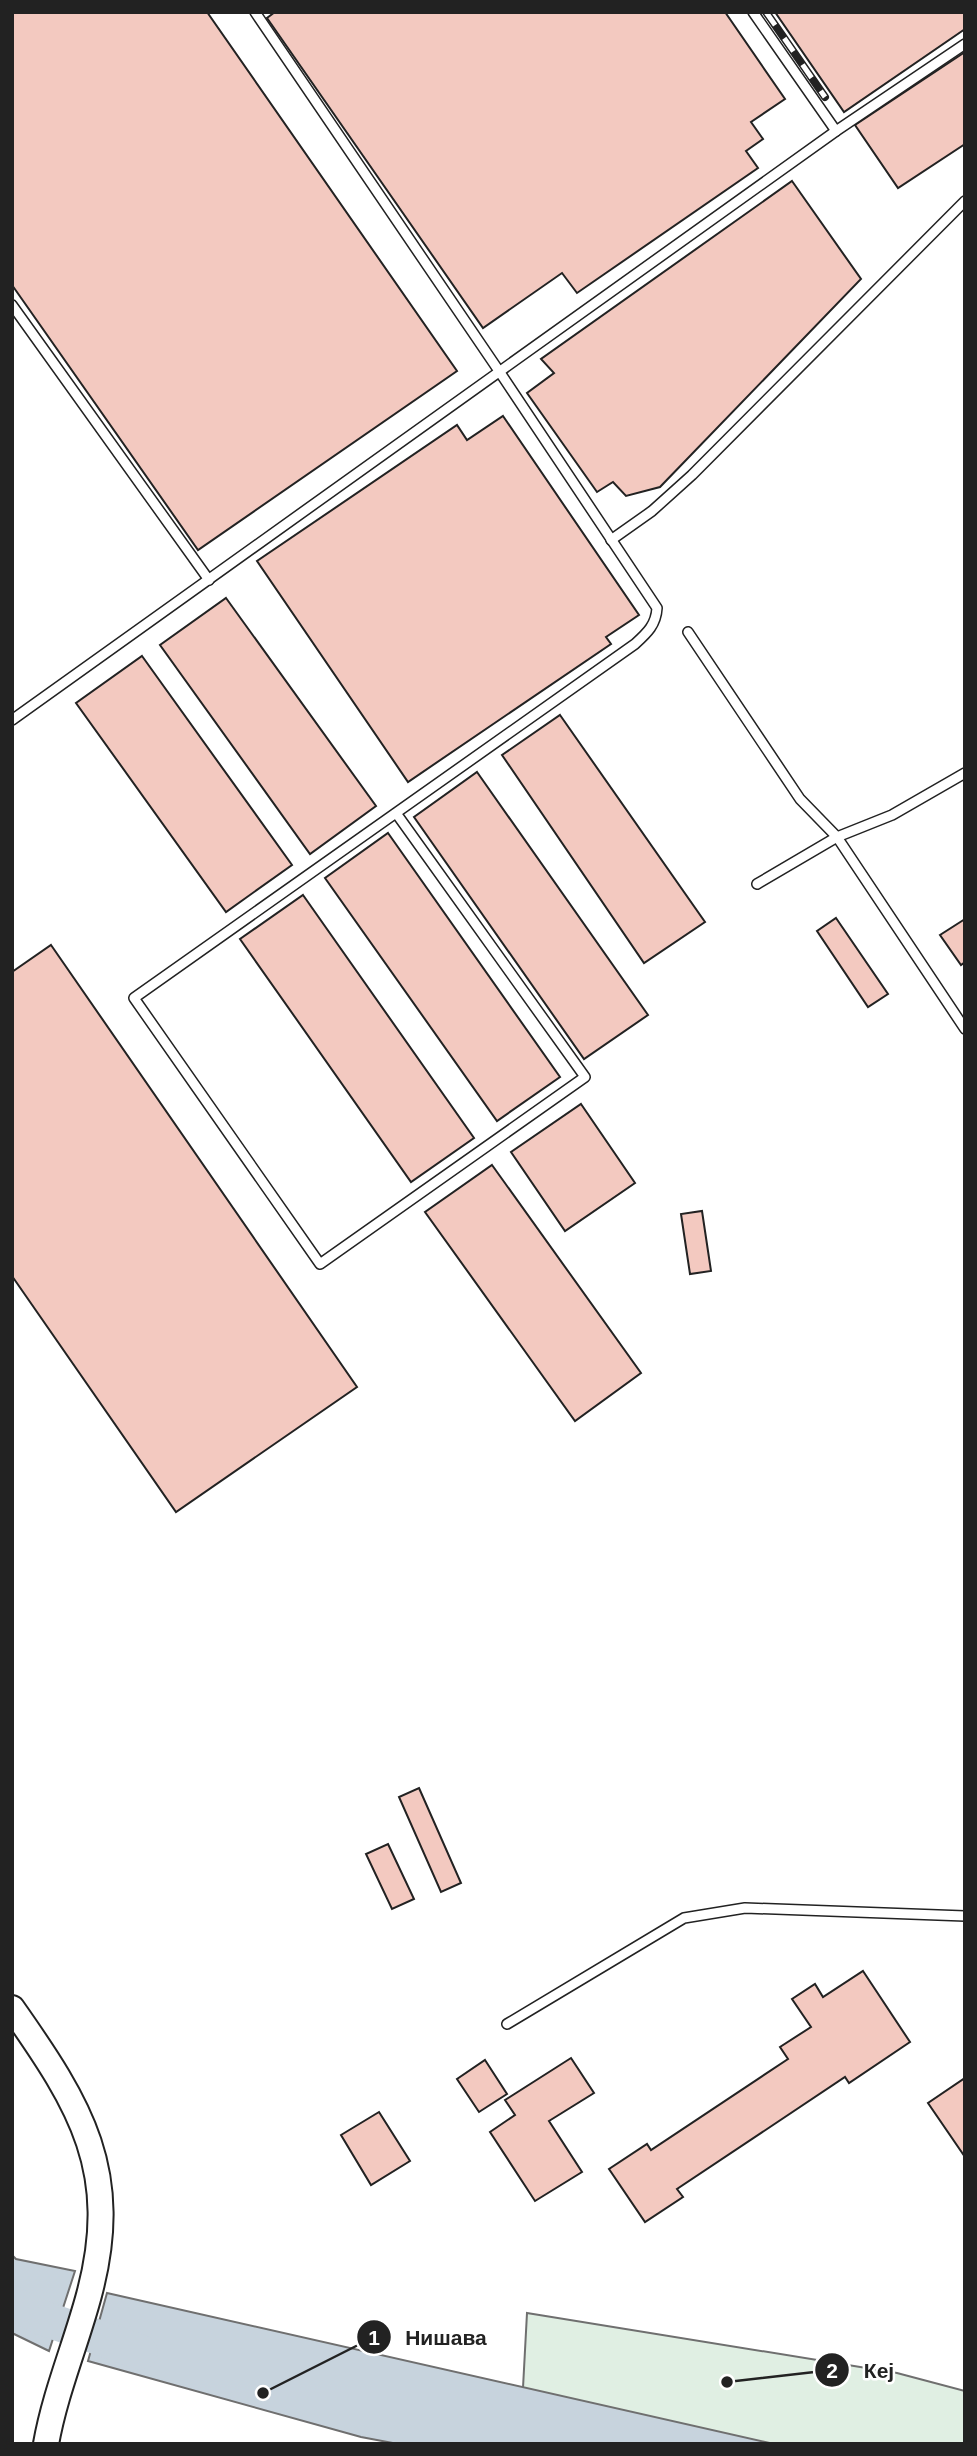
<svg xmlns="http://www.w3.org/2000/svg" width="977" height="2456" font-family="Helvetica,sans-serif">
	<style>
		.green { fill: #e0efe3; stroke: #6f6f6f; stroke-width: 2 }
		.water { fill: #c7d3dd; stroke: #6f6f6f; stroke-width: 2 }
		.lines { fill: none; stroke-linecap: round; stroke-linejoin: round }
		.river { stroke: #c7d3dd; stroke-width: 35 }
		.building { fill: #f3c9c0; stroke: #222; stroke-width: 2 }
		.lane-casing { stroke: #222; stroke-width: 12 }
		.secondary-casing { stroke: #222; stroke-width: 28 }
		.lane { stroke: #fff; stroke-width: 9 }
		.secondary { stroke: #fff; stroke-width: 24 }
		.rail-casing { stroke: #222; stroke-width: 8 }
		.rail { stroke: #fff; stroke-width: 5; stroke-dasharray: 16; stroke-linecap: butt }
		.leader { fill: none; stroke: #222; stroke-width: 2.5 }
		.callout-dot { fill: #222; stroke: #fff; stroke-width: 2.5 }
		.mark-label { font-size: 21px; text-anchor: middle; font-weight: bold; fill: #fff }
		.callout-label { font-size: 21px; text-anchor: middle; font-weight: bold; fill: #222; stroke: #fff; stroke-width: 5; stroke-linejoin: round; paint-order: stroke }
	</style>
	<rect width="100%" height="100%" fill="#fff"/>
	<!-- green -->
	<polygon class="green" points="527,2313 897,2373 965,2391 965,2444 520,2444"/>
	<!-- water -->
	<g class="water">
		<polygon points="12,2255 16,2259 75,2271 49,2351 12,2333"/>
		<polygon points="107,2293 774,2444 398,2444 361,2437 88,2361"/>
	</g>
	<g class="lines">
		<!-- river -->
		<polyline class="river" points="12,2303 40,2317 140,2352"/>
	</g>
	<!-- building -->
	<g class="building">
		<polygon points="12,12 207,12 457,371 198,550 12,285"/>
		<polygon points="275,12 725,12 785,99 751,122 763,139 746,151 758,168 577,293 562,273 483,328 267,18"/>
		<polygon points="775,12 965,12 965,29 844,112"/>
		<polygon points="965,52 965,144 898,188 855,125"/>
		<polygon points="792,181 861,279 660,487 626,496 613,482 597,492 527,393 554,373 541,359"/>
		<polygon points="503,416 639,615 606,637 611,644 408,782 257,561 457,425 467,440"/>
		<polygon points="226,598 376,806 310,854 160,645"/>
		<polygon points="142,656 292,865 226,912 76,703"/>
		<polygon points="560,715 705,922 644,963 502,755"/>
		<polygon points="477,772 648,1015 584,1059 414,817"/>
		<polygon points="388,833 560,1077 497,1121 325,878"/>
		<polygon points="303,895 474,1138 411,1182 240,939"/>
		<polygon points="836,918 888,994 868,1007 817,931"/>
		<polygon points="965,919 965,962 961,965 940,935"/>
		<polygon points="51,945 357,1387 176,1512 12,1276 12,972"/>
		<polygon points="581,1104 635,1183 565,1231 511,1152"/>
		<polygon points="492,1165 641,1373 575,1421 425,1212"/>
		<polygon points="702,1211 711,1271 690,1274 681,1214"/>
		<polygon points="419,1788 461,1883 441,1892 399,1797"/>
		<polygon points="388,1844 414,1899 392,1909 366,1854"/>
		<polygon points="863,1971 910,2042 849,2083 845,2077 677,2189 683,2197 645,2222 609,2169 647,2144 651,2150 788,2059 780,2047 811,2027 792,1999 815,1984 823,1997"/>
		<polygon points="571,2058 594,2093 549,2121 582,2172 535,2201 490,2132 515,2115 505,2100"/>
		<polygon points="485,2060 507,2094 479,2112 457,2079"/>
		<polygon points="965,2078 965,2157 928,2103"/>
		<polygon points="379,2112 410,2161 371,2185 341,2135"/>
	</g>
	<g class="lines">
		<!-- lane casing -->
		<g class="lane-casing">
			<g id="lane">
				<path d="M255,12l244,359 158,237c-1,17 -10,25 -22,36l-501,354 186,266 265,-187 -189,-264"/>
				<polyline points="753,12 836,131"/>
				<polyline points="12,305 209,580"/>
				<polyline points="611,540 652,511 692,475 965,201"/>
				<polyline points="688,632 800,799 837,837 965,1029"/>
				<polyline points="12,720 836,131 965,44"/>
				<polyline points="757,884 837,837 892,815 965,773"/>
				<polyline points="507,2024 684,1918 745,1908 965,1916"/>
			</g>
		</g>
		<!-- secondary casing -->
		<g class="secondary-casing">
			<path id="secondary" d="M12,2008c69,98 110,164 77,287 -13,49 -34,98 -43,149"/>
		</g>
		<!-- lane -->
		<use href="#lane" class="lane"/>
		<!-- secondary -->
		<use href="#secondary" class="secondary"/>
		<!-- rail casing -->
		<g class="rail-casing">
			<polyline id="rail" points="766,12 825,97"/>
		</g>
		<!-- rail -->
		<use href="#rail" class="rail"/>
	</g>
	<!-- callouts -->
	<path class="leader" d="M263 2393L374 2337M727 2382L832 2370"/>
	<g class="callout-dot">
		<circle cx="263" cy="2393" r="7"/>
		<circle cx="727" cy="2382" r="7"/>
		<circle cx="374" cy="2337" r="18"/>
		<circle cx="832" cy="2370" r="18"/>
	</g>
	<g class="mark-label">
		<text x="374" y="2345">1</text>
		<text x="832" y="2378">2</text>
	</g>
	<g class="callout-label">
		<text x="446" y="2345">Нишава</text>
		<text x="879" y="2378">Кеј</text>
	</g>
	<!-- border -->
	<rect width="977" height="2456" fill="none" stroke="#222222" stroke-width="28"/>
</svg>
